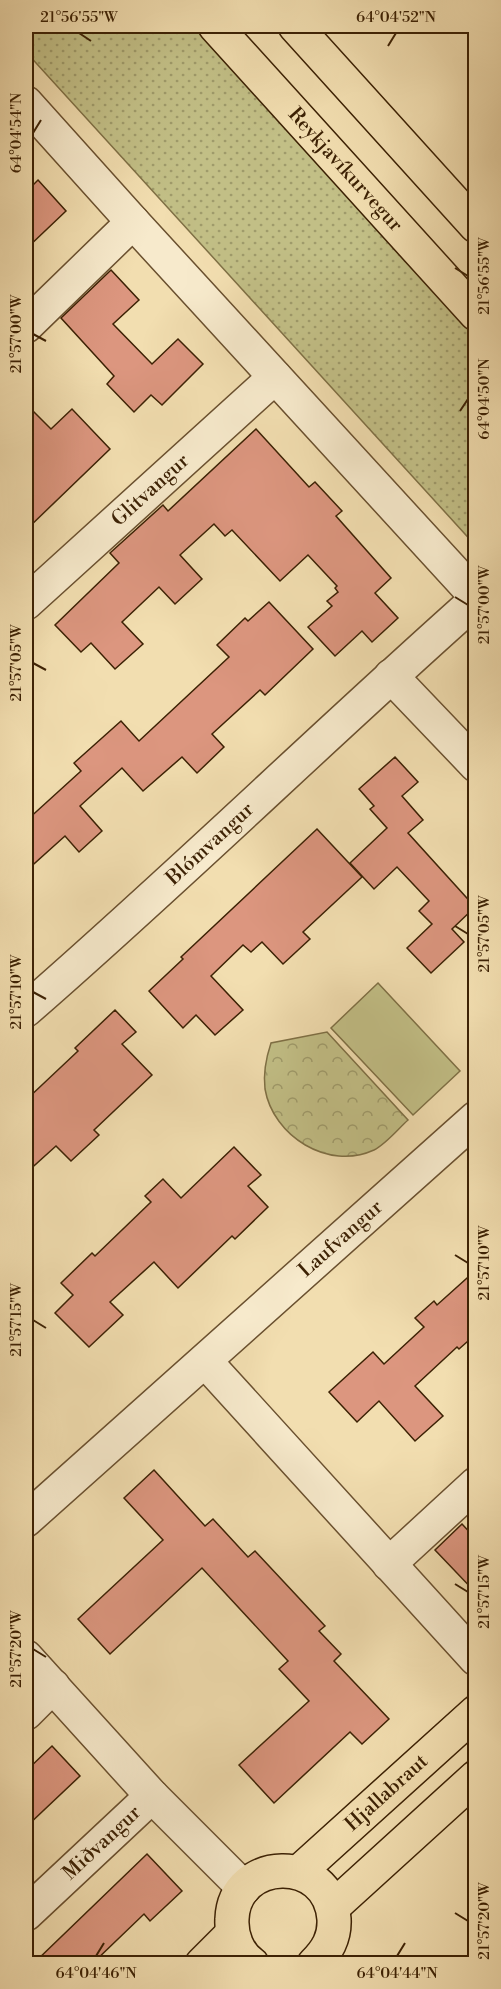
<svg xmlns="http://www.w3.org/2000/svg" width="501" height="1989" font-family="'Libre Bodoni',serif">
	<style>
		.grass { fill: url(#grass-dots); stroke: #7f7045; stroke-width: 1.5 }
		.forest { fill: url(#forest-crowns); stroke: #7f7045; stroke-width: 1.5 }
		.pitch { fill: #c2bf86; stroke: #7f7045; stroke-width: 1.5 }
		.building { fill: #dc967f; stroke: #3c2104; stroke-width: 1.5 }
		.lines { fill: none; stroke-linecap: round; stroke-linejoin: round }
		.minor-casing { stroke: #6a502f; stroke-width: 36 }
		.major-casing { stroke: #3c2104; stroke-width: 36 }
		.minor { stroke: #f7eacc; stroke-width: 33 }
		.major { stroke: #f2deb0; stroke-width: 33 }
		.ticks { fill: none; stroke: #3c2104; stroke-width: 2 }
		.labels { text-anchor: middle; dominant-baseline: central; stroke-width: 4.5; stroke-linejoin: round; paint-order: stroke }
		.street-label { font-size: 20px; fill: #3c2104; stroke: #f7eacc }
		.neatline { fill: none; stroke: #3c2104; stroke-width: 2 }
		.ticks-label { font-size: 15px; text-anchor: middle; fill: #3c2104 }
	</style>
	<defs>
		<pattern id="grass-dots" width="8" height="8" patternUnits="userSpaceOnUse" patternTransform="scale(1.5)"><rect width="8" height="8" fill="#c2bf86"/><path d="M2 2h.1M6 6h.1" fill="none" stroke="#9f9b6b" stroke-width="1.8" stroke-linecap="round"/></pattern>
		<pattern id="forest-crowns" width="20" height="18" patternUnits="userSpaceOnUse" patternTransform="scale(1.5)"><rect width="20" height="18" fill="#c2bf86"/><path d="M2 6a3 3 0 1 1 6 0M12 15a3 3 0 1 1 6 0" fill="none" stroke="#9f9b6b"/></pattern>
	</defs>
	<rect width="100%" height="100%" fill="#f2deb0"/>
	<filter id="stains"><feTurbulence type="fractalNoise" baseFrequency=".00333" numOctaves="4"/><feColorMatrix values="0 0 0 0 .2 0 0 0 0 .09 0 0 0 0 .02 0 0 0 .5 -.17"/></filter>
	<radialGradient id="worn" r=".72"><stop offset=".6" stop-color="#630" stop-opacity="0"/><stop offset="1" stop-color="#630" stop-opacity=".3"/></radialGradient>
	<!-- grass -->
	<polygon class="grass" points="26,26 198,26 360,203 475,334 475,545 26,52"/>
	<!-- forest -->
	<path class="forest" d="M327,1032l81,88c-10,9 -22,24 -34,30 -46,21 -101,-14 -109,-61 -2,-16 1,-31 6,-46z"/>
	<!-- pitch -->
	<polygon class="pitch" points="378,983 460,1071 413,1115 331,1028"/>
	<!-- building -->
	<g class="building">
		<polygon points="38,180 66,211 26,249 26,192"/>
		<polygon points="111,270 139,300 113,324 152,364 178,339 203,364 162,405 151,395 134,412 107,384 114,376 61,318"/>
		<polygon points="26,404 51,429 72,409 110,449 26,530"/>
		<polygon points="256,429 309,487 315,482 342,511 336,516 391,578 375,593 398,618 372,642 362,631 335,656 308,627 332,606 327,601 338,592 335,588 337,586 308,555 280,581 232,530 225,536 214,524 180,555 202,579 175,604 159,587 122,622 143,644 115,669 91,643 81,652 55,625 119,563 110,553 163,505 168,511"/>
		<polygon points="269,602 313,649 265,695 260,690 212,734 224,747 197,773 182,757 143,791 122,768 80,806 102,831 79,852 65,836 26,871 26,821 81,771 74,763 121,721 139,741 229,657 217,645 245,618 248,621"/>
		<polygon points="395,757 418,782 402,796 423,820 408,833 475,907 452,929 464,942 431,973 407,948 432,924 419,911 429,901 397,867 374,889 350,863 387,828 370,809 374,806 359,789"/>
		<polygon points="317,829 362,877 303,932 310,939 283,964 262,942 251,952 243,945 211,976 243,1010 215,1035 196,1015 183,1028 149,991 183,959 181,957"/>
		<polygon points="115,1010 136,1032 122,1044 152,1075 94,1130 99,1135 71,1161 56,1146 26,1173 26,1100 78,1051 75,1048"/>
		<polygon points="234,1147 261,1175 248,1186 268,1207 235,1239 232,1236 178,1288 154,1262 110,1302 123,1315 89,1347 55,1313 73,1295 61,1283 92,1253 95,1256 151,1202 145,1196 163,1179 181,1198"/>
		<polygon points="476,1270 476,1334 459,1349 457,1347 415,1386 443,1416 415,1441 379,1401 357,1422 329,1392 373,1352 384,1364 424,1327 415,1318 434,1301 437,1305"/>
		<polygon points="154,1470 205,1526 213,1519 248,1557 255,1551 325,1626 319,1631 341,1654 334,1661 389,1719 362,1744 350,1732 274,1803 239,1765 309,1701 279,1669 288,1661 202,1568 110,1654 78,1619 163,1540 124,1498"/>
		<polygon points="462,1524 476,1539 476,1593 435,1550"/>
		<polygon points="52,1746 80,1776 26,1827 26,1771"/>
		<polygon points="147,1854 182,1891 150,1921 144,1914 92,1964 33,1964"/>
	</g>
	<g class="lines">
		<!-- minor casing -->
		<g class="minor-casing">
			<g id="minor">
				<polyline points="26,103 133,222 476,596"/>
				<polyline points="26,326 133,222"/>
				<path id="s1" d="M26,603l249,-226"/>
				<polyline points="391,676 476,765"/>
				<path id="s2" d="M26,1010c153,-133 298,-275 450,-410"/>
				<polyline points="205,1361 476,1659"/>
				<path id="s3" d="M26,1520l450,-402"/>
				<polyline points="389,1564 476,1484"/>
				<polyline points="26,1657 152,1796 244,1888"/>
				<polyline points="26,1713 53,1686"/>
				<path id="s4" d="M26,1914l126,-118"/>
			</g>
		</g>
		<!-- major casing -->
		<g class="major-casing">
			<g id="major">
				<path id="s5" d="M215,26l261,288"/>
				<polyline points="295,26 476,226"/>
				<path id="s6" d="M299,1872l177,-160"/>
				<polyline points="333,1907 476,1777"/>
				<polyline points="202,1964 232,1934"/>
				<path d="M252,1964c-14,-10 -21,-28 -20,-45 2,-62 97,-66 102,0 1,19 -7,32 -20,45"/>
			</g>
		</g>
		<!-- minor -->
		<use href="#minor" class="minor"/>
		<!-- major -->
		<use href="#major" class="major"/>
	</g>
	<!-- ticks -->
	<path class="ticks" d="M79,33l12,8M388,46l8,-13M33,133l8,-13M455,268l13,8M33,334l13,7M460,411l8,-12M455,597l13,8M33,663l13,7M455,926l13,8M33,992l13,7M455,1255l13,8M33,1320l13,8M455,1584l13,8M33,1649l13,8M455,1913l13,8M96,1956l8,-13M397,1956l8,-13"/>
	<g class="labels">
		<!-- street labels -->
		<g class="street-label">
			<text stroke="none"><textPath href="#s5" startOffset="194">Reykjavíkurvegur</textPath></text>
			<text stroke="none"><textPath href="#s1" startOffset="168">Glitvangur</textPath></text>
			<text stroke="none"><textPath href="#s2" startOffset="248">Blómvangur</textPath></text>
			<text stroke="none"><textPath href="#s3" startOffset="422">Laufvangur</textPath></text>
			<text stroke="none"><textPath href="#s6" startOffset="118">Hjallabraut</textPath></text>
			<text stroke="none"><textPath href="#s4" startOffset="104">Miðvangur</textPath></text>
		</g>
	</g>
	<!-- margin -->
	<rect width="501" height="1989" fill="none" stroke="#f2deb0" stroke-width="66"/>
	<rect x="33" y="33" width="435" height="1923" class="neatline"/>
	<g class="ticks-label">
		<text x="79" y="22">21°56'55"W</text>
		<text x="396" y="22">64°04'52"N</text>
		<text transform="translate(16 133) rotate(-90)" y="5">64°04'54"N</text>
		<text transform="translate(484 276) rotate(-90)" y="5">21°56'55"W</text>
		<text transform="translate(16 334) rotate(-90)" y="5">21°57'00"W</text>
		<text transform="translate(484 399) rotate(-90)" y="5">64°04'50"N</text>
		<text transform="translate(484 605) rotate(-90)" y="5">21°57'00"W</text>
		<text transform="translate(16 663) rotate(-90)" y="5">21°57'05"W</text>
		<text transform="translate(484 934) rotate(-90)" y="5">21°57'05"W</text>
		<text transform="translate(16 992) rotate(-90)" y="5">21°57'10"W</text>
		<text transform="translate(484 1263) rotate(-90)" y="5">21°57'10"W</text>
		<text transform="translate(16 1320) rotate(-90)" y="5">21°57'15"W</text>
		<text transform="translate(484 1592) rotate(-90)" y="5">21°57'15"W</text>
		<text transform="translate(16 1649) rotate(-90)" y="5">21°57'20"W</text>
		<text transform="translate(484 1921) rotate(-90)" y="5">21°57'20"W</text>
		<text x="96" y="1978">64°04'46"N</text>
		<text x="397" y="1978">64°04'44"N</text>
	</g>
	<rect width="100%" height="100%" filter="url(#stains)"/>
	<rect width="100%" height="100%" fill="url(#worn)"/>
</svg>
